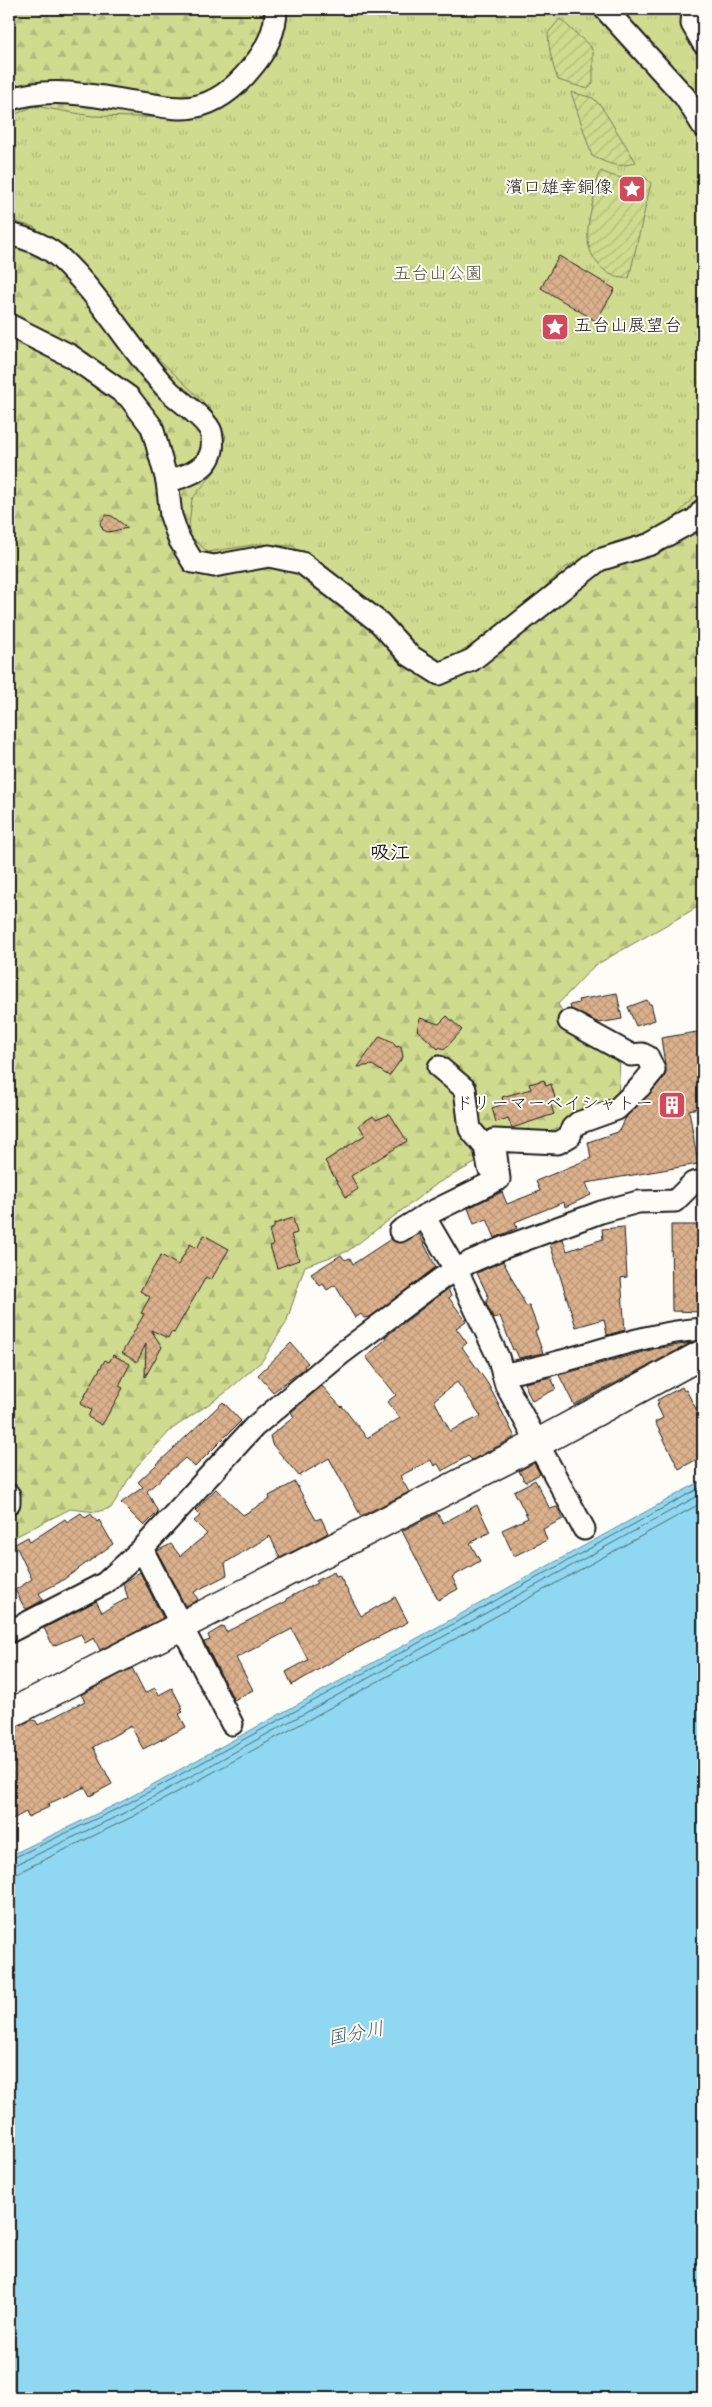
<svg xmlns="http://www.w3.org/2000/svg" width="712" height="2407" font-family="'Indie Flower','Klee One',sans-serif">
	<style>
		.forest { fill: url(#forest-firs); stroke: #767c55 }
		.park { fill: url(#park-tufts); stroke: #767c55 }
		.garden { fill: url(#garden-furrows); stroke: #767c55 }
		.water { fill: #90d8f1; stroke: #628d9c }
		.lines { fill: none; stroke-linecap: round; stroke-linejoin: round }
		.shore { stroke: #4a6771; stroke-width: 1 }
		.building { fill: url(#building-cross-hatch); stroke: #1c1c1c; fill-rule: evenodd }
		.street-casing { stroke: #1c1c1c; stroke-width: 25 }
		.secondary-casing { stroke: #1c1c1c; stroke-width: 31 }
		.street { stroke: #fdfcf7; stroke-width: 21 }
		.secondary { stroke: #fdfcf7; stroke-width: 28 }
		.labels { text-anchor: middle; dominant-baseline: central; stroke-width: 4; stroke-linejoin: round; paint-order: stroke }
		.poi-label { font-size: 18px; fill: #1c1c1c; stroke: #fdfcf7; text-anchor: end }
		.park-label { font-size: 18px; fill: #52553e; stroke: #fdfcf7 }
		.water-label { font-size: 19px; font-style: italic; fill: #455e67; stroke: #fdfcf7 }
		.quarter-label { font-size: 20px; font-weight: bold; fill: #1c1c1c; stroke: #fdfcf7 }
	</style>
	<defs>
		<pattern id="forest-firs" width="22" height="20" patternUnits="userSpaceOnUse" patternTransform="scale(1.25)"><rect width="22" height="20" fill="#cfdb8e"/><path d="M5 1l3.5 6h-7zM16 11l3.5 6h-7z" fill="#b1bb7a"/></pattern>
		<pattern id="park-tufts" width="24" height="20" patternUnits="userSpaceOnUse" patternTransform="scale(1.25)"><rect width="24" height="20" fill="#cfdb8e"/><path d="M3 7l-1-3M5 7V3M7 7l1-3M15 17l-1-3M17 17v-4M19 17l1-3" fill="none" stroke="#b1bb7a"/></pattern>
		<pattern id="garden-furrows" width="10" height="10" patternUnits="userSpaceOnUse" patternTransform="scale(1.25)"><rect width="10" height="10" fill="#cfdb8e"/><path d="M-1 1l2-2M0 10L10 0M9 11l2-2" fill="none" stroke="#b1bb7a"/></pattern>
		<pattern id="building-cross-hatch" width="8" height="8" patternUnits="userSpaceOnUse" patternTransform="scale(1.25)"><rect width="8" height="8" fill="#dcb18d"/><path d="M0 0l8 8M0 8l8-8" fill="none" stroke="#bc9879"/></pattern>
	</defs>
	<rect width="100%" height="100%" fill="#fdfcf7"/>
	<filter id="ink" filterUnits="userSpaceOnUse"><feTurbulence type="fractalNoise" baseFrequency=".02" numOctaves="2"/><feDisplacementMap in="SourceGraphic" scale="10" xChannelSelector="R" yChannelSelector="G"/><feConvolveMatrix kernelMatrix="1 2 1 2 8 2 1 2 1" color-interpolation-filters="sRGB"/></filter>
	<g filter="url(#ink)">
		<!-- forest -->
		<polygon class="forest" points="9,9 383,9 703,295 703,904 594,966 558,1004 575,1032 620,1057 618,1098 609,1110 529,1138 488,1156 438,1183 348,1251 305,1266 286,1323 262,1361 225,1393 172,1429 136,1467 111,1508 96,1512 70,1509 9,1540"/>
		<!-- park -->
		<polygon class="park" points="282,9 703,9 703,487 666,527 615,542 566,567 481,647 441,661 402,637 293,546 258,544 208,552 188,534 192,499 215,471 226,436 209,407 126,328 87,270 34,227 9,220 9,117 34,106 92,116 185,118 240,96 283,28"/>
		<!-- garden -->
		<g class="garden">
			<path d="M560,19l31,28 2,6v30l-5,6 -30,-9c-6,-16 -9,-29 -10,-47z"/>
			<path d="M571,92l22,6 8,8 35,56c-18,7 -27,2 -44,-6z"/>
			<path d="M601,171c12,6 30,11 43,5l7,7 -22,95c-9,1 -18,-2 -25,-8 -24,-21 -16,-46 -10,-73 2,-8 1,-20 7,-26z"/>
		</g>
		<!-- water -->
		<polygon class="water" points="703,1480 703,2398 9,2398 9,1856 123,1801"/>
		<g class="lines">
			<!-- shore -->
			<g class="shore">
				<polyline points="9,1860 125,1805 703,1486"/>
				<polyline points="9,1866 15,1865 128,1811 703,1493"/>
				<polyline points="9,1874 19,1872 132,1817 703,1502"/>
			</g>
		</g>
		<!-- building -->
		<g class="building">
			<polygon points="559,256 615,289 596,321 541,288"/>
			<polygon points="560,319 563,328 560,334 553,335 548,331 547,325 551,320"/>
			<polygon points="106,515 112,516 128,528 108,532 103,530 100,523"/>
			<polygon points="617,993 622,1019 599,1023 571,1009 570,1005 579,1003 578,1000 583,999"/>
			<polygon points="647,1000 649,1004 651,1004 655,1020 636,1026 628,1007"/>
			<polygon points="447,1016 462,1030 444,1050 440,1047 438,1049 417,1030 420,1018 439,1024"/>
			<polygon points="703,1031 703,1107 689,1110 698,1164 586,1183 591,1195 565,1207 564,1202 515,1222 517,1228 495,1238 487,1219 474,1224 468,1208 502,1192 507,1204 540,1191 536,1181 591,1158 588,1142 618,1132 627,1116 664,1078 666,1071 661,1038"/>
			<polygon points="380,1036 393,1042 396,1047 401,1046 403,1057 389,1076 372,1065 358,1067"/>
			<polygon points="544,1080 546,1086 551,1084 556,1101 550,1102 554,1114 512,1128 508,1118 496,1122 492,1108 504,1104 502,1097 531,1089 529,1084"/>
			<polygon points="390,1114 407,1141 351,1176 358,1189 346,1197 325,1161 365,1135 359,1125 373,1116 376,1120"/>
			<polygon points="293,1218 297,1233 291,1235 299,1260 277,1268 270,1246 273,1245 269,1230 274,1228 274,1224"/>
			<polygon points="671,1225 703,1225 703,1312 672,1311"/>
			<polygon points="624,1227 627,1277 621,1278 625,1330 607,1335 604,1319 576,1327 550,1244 563,1239 567,1251 603,1239 602,1229"/>
			<polygon points="419,1234 436,1267 370,1317 364,1318 361,1314 355,1318 335,1285 327,1290 323,1284 320,1286 311,1274 341,1255 345,1260 350,1258 353,1264 391,1239 401,1243"/>
			<polygon points="204,1235 229,1249 211,1280 206,1277 174,1333 171,1332 168,1338 151,1330 162,1347 145,1377 146,1344 137,1362 122,1353 144,1314 141,1313 150,1297 140,1291 161,1255 178,1265 190,1244 197,1248"/>
			<polygon points="503,1261 526,1306 529,1305 538,1329 535,1331 543,1353 519,1358 515,1349 513,1350 500,1316 494,1319 486,1303 488,1296 477,1273"/>
			<path d="M448,1289l3,7 -2,2 17,23 -10,7 11,15 -5,4 26,37 27,53 -43,23 -4,-4 -26,15 -4,-7 -4,2 -3,-6 -31,16 9,16 -48,24 -32,-58 -30,18 -27,-32 -2,-8 24,-19 -3,-5 31,-26 19,21 1,-1 25,32 33,-20 -13,-16 9,-7 -30,-38 20,-18 -1,-2zM457,1382l24,34 -31,15 -16,-31z"/>
			<polygon points="291,1343 308,1363 304,1366 305,1368 273,1392 258,1375"/>
			<polygon points="691,1343 574,1405 559,1375 654,1349"/>
			<polygon points="113,1355 130,1364 119,1386 123,1388 102,1425 88,1417 91,1410 80,1404 105,1360 109,1362"/>
			<polygon points="551,1377 556,1389 532,1401 524,1383"/>
			<polygon points="682,1387 684,1391 686,1390 703,1422 703,1456 679,1469 655,1422 663,1418 657,1405 659,1403 657,1400"/>
			<polygon points="223,1402 241,1421 195,1467 185,1458 147,1491 158,1512 144,1526 121,1503 143,1487 138,1482"/>
			<polygon points="534,1463 540,1474 525,1482 519,1471"/>
			<polygon points="535,1480 550,1509 557,1507 563,1519 543,1529 547,1540 514,1556 502,1530 528,1518 514,1491"/>
			<polygon points="295,1482 316,1520 321,1518 328,1533 280,1558 270,1536 225,1563 227,1575 194,1592 198,1600 185,1606 157,1551 171,1544 180,1556 207,1534 194,1521 200,1516 195,1511 216,1489 243,1515 270,1499 269,1496"/>
			<polygon points="477,1505 490,1532 470,1543 480,1561 452,1577 458,1589 438,1600 402,1531 437,1513 443,1523"/>
			<polygon points="81,1513 85,1518 91,1514 97,1522 99,1520 113,1544 60,1582 39,1593 43,1600 27,1609 24,1607 15,1590 32,1579 15,1544 28,1537 30,1542 65,1519 67,1522"/>
			<polygon points="140,1572 163,1618 100,1650 94,1638 85,1643 81,1634 53,1646 44,1628 96,1601 102,1612 128,1598 123,1583"/>
			<polygon points="334,1572 336,1576 339,1575 361,1616 395,1597 408,1622 347,1653 292,1685 286,1672 308,1660 292,1629 236,1658 253,1690 234,1700 204,1642 210,1640 208,1635 223,1626 226,1632 287,1601 286,1599 317,1583 316,1581"/>
			<polygon points="132,1668 145,1693 155,1688 159,1695 172,1688 183,1709 181,1710 183,1712 179,1714 186,1727 143,1749 131,1726 93,1747 112,1784 90,1796 85,1787 48,1804 49,1807 28,1817 26,1812 9,1821 9,1730 32,1720 36,1721 38,1725 85,1701 81,1695"/>
		</g>
		<g class="lines">
			<!-- street casing -->
			<g class="street-casing">
				<g id="street">
					<polyline points="605,9 685,97 703,126"/>
					<polyline points="693,9 692,24 703,43"/>
					<path d="M9,100c44,-16 94,-2 139,4 15,2 30,6 45,3 24,-4 44,-21 59,-40 14,-16 24,-37 24,-58"/>
					<path d="M9,234c17,4 37,11 51,24 42,39 69,91 108,132 11,11 39,29 43,42 8,33 -18,43 -44,49"/>
					<polyline points="9,325 71,356 129,397 152,427 167,481 171,516 179,539 193,562 214,566 269,556 302,563 380,623 409,655 439,674 472,660 599,560 651,544 696,519 703,510"/>
					<polyline points="439,1067 465,1089 470,1129 485,1147 489,1168"/>
					<polyline points="424,1216 499,1179 494,1140 558,1143 570,1136 572,1128 578,1123 617,1109 640,1087 654,1070 648,1057 642,1054 631,1055 569,1021"/>
					<polyline points="400,1231 424,1216 462,1281 498,1357 506,1385 584,1529"/>
					<path d="M503,1374c69,-10 128,-40 200,-45"/>
					<polyline points="9,1495 9,1503"/>
					<polyline points="142,1549 232,1724"/>
					<polyline points="9,1632 105,1583 142,1549 254,1427 342,1353 442,1278 470,1262 505,1247 601,1212 638,1202 675,1201 693,1183 703,1181"/>
				</g>
			</g>
			<!-- secondary casing -->
			<g class="secondary-casing">
				<polyline id="secondary" points="9,1714 525,1450 703,1354"/>
			</g>
			<!-- street -->
			<use href="#street" class="street"/>
			<!-- secondary -->
			<use href="#secondary" class="secondary"/>
		</g>
	</g>
	<!-- icons -->
	<defs>
		<g id="sight-square" transform="scale(1.4375)"><rect x="-9" y="-9" width="18" height="18" rx="4" fill="#d1495b" stroke="#fdfcf7"/><path d="M0-6L1.8-2.2L6-1.7L2.9 1.2L3.7 5.4L0 3.3L-3.7 5.4L-2.9 1.2L-6-1.7L-1.8-2.2Z" fill="#fff"/></g>
		<g id="building-square" transform="scale(1.4375)"><rect x="-9" y="-9" width="18" height="18" rx="4" fill="#d1495b" stroke="#fdfcf7"/><path d="M-4-6H4V6H1V3H-1V6H-4ZM-2.5-4.3h1.7v1.8h-1.7ZM.8-4.3h1.7v1.8H.8ZM-2.5-1h1.7V.8h-1.7ZM.8-1h1.7V.8H.8Z" fill="#fff"/></g>
	</defs>
	<g fill-rule="evenodd">
		<use href="#sight-square" x="632" y="189"/>
		<use href="#sight-square" x="555" y="327"/>
		<use href="#building-square" x="672" y="1105"/>
	</g>
	<g class="labels">
		<!-- poi labels -->
		<g class="poi-label">
			<text x="613" y="189">濱口雄幸銅像</text>
			<text x="574" y="327" text-anchor="start">五台山展望台</text>
			<text x="653" y="1105">ドリーマーベイシャトー</text>
		</g>
		<!-- park labels -->
		<g class="park-label">
			<text x="438" y="275">五台山公園</text>
		</g>
		<!-- water labels -->
		<g class="water-label">
			<text transform="translate(356 2035) rotate(-11)">国分川</text>
		</g>
		<!-- quarter labels -->
		<g class="quarter-label">
			<text x="390" y="854">吸江</text>
		</g>
	</g>
	<!-- margin -->
	<rect width="712" height="2407" fill="none" stroke="#fdfcf7" stroke-width="30"/>
	<rect x="15" y="15" width="682" height="2377" fill="none" stroke="#1c1c1c" stroke-width="2" filter="url(#ink)"/>
</svg>
